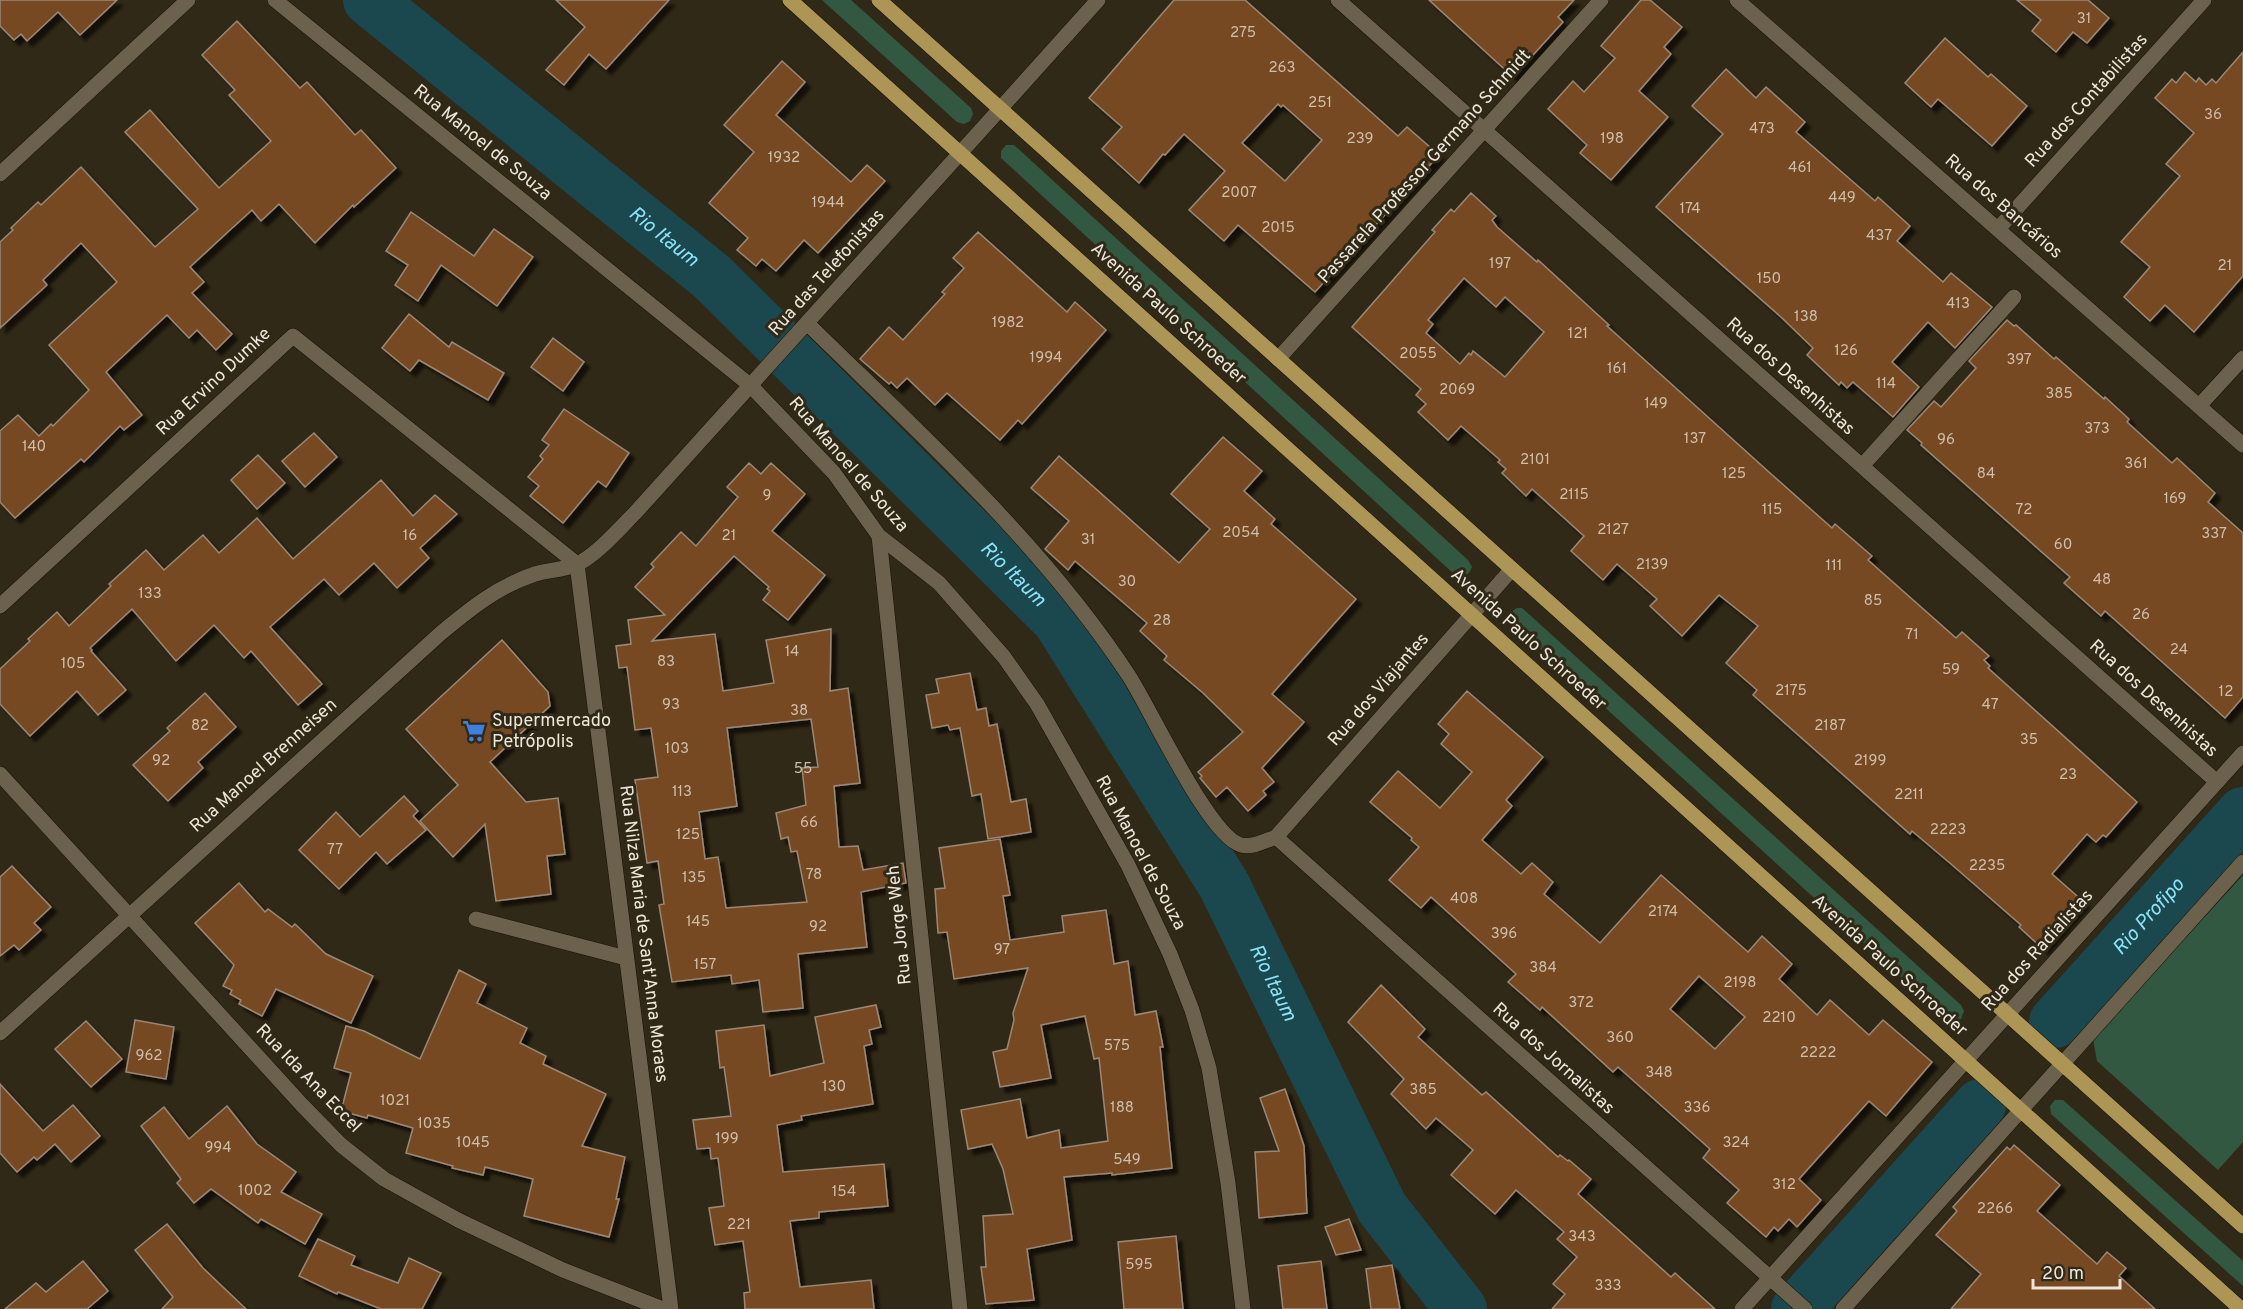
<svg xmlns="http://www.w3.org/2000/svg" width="2243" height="1309" font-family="Overpass,sans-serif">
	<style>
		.green { fill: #335842 }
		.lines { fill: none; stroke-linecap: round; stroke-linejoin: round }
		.river { stroke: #1b474f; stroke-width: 52 }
		.building { fill: #764a20; stroke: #9b8878; stroke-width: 1.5; fill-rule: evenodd; filter: url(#shadow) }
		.minor-casing { stroke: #191102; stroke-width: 16 }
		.tertiary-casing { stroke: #191102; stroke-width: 16 }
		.primary-casing { stroke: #191102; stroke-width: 16 }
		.minor { stroke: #6b614d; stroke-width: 15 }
		.tertiary { stroke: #6b614d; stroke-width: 15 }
		.primary { stroke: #ad9655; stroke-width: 15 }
		.labels { text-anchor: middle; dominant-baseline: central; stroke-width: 6; stroke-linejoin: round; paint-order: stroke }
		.number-label { font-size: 15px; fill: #cebfac }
		.street-label { font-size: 18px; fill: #ece6db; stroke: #312917 }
		.poi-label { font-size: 18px; fill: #ece6db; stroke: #312917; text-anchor: start }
		.water-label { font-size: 20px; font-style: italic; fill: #8be5f8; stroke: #312917 }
	</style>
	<defs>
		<filter id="shadow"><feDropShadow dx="5.5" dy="5.5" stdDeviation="1.5" flood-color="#0009"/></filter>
	</defs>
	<rect width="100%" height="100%" fill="#312917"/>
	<!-- green -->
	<g class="green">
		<polygon points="822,0 851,0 971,108 973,114 970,121 964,124 957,122"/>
		<polygon points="1006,145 1014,145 1468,560 1472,567 1469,573 1462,577 1454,574 1001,158 1001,151"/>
		<polygon points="1517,608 1522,608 1961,1005 1964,1011 1961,1019 1954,1022 1947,1019 1509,620 1511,612"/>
		<polygon points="2243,875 2243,1142 2218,1170 2097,1061 2093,1039"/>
		<polygon points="2055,1100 2063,1100 2243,1261 2243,1286 2051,1114 2050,1106"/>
	</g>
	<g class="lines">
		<!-- river -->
		<g class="river">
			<path id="s1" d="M369,0l343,277 346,343 166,265 158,323 79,101"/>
			<path id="s2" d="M2055,1022l188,-209"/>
			<polyline points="1797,1309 1980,1105"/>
		</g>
	</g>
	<!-- building -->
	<g class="building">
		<polygon points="0,0 117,0 80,35 58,12 27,41 21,34 14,40 0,26"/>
		<polygon points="556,0 669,0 606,69 589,54 564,85 546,70 585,27"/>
		<path d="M1174,0h71l153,136 9,-9 32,28 -124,137 -77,-67 -14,16 -35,-31 36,-39 -41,-37 -19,21 -2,-1 -24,29 -37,-34 20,-22 -33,-29zM1278,104l3,3 2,-2 39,35 -37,41 -43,-38z"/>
		<polygon points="1429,0 1574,0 1558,17 1563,22 1513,77"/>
		<polygon points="1641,0 1650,0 1682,27 1664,47 1671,54 1639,91 1668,117 1611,180 1580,153 1587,145 1548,109 1573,81 1584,92 1615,58 1601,46"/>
		<polygon points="2017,0 2088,0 2109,18 2087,43 2073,32 2056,52 2032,31 2041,20"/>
		<polygon points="237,21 300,88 307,82 355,135 361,130 396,168 354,207 353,205 315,243 279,204 261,221 252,210 230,230 190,267 204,282 192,293 232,334 216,350 197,330 189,338 167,315 106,372 142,415 124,430 120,426 84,462 81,459 15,518 0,502 0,431 18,415 39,436 51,424 53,426 89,390 49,345 117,282 81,243 43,280 47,285 0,328 0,242 13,230 11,228 38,202 41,205 81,167 155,247 198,209 125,132 150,110 219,188 271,141 229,95 235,90 202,55"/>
		<polygon points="1945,38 1988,77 1991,74 2027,106 1992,146 1938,99 1931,107 1905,83"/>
		<polygon points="2243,52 2243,276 2194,332 2165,305 2150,321 2124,297 2150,267 2121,242 2180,176 2166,164 2194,133 2155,98 2172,79 2176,83 2185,72 2196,82 2199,78 2206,85 2212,79 2216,83"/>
		<polygon points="782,61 805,82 776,115 851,182 867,165 885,181 818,253 804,240 776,271 762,259 756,266 737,250 748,238 709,203 754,152 724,125"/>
		<polygon points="1726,69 1756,98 1766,87 1805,122 1796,132 1875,201 1878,197 1910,226 1897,241 1943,282 1951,273 1992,307 1955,348 1928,322 1892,362 1919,387 1893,417 1853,382 1847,388 1841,382 1839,385 1807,355 1813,348 1782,318 1656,207 1723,134 1692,106"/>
		<path d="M1471,193l25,23 -4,4 5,7 40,35 1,-2 71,65 -2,1 163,147 62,55 3,-4 37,32 -4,4 88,78 6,-6 27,24 -5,4 6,6 -2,2 149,134 -31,35 -3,-2 -7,7 -9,-8 -35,40 32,28 -41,47 -24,-22 2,-2 -70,-61 -39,-33 -2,3 -157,-139 4,-5 -31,-27 32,-37 -39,-31 -37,41 -32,-30 7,-7 -40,-35 -14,16 -32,-29 13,-15 -52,-47 -6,7 -24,-23 4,-4 -8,-7 2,-2 -39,-34 -13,14 -30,-28 8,-8 -10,-9 5,-6 -69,-62 83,-95 -3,-2 19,-21 3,3zM1464,278l32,29 9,-10 39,35 -39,45 -32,-26 -2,4 -2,-2 -9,11 -34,-31 7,-9 -5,-4z"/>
		<polygon points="411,212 474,256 494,229 533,257 497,306 441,265 418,301 395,285 408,265 386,251"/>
		<polygon points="978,232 1067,312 1075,302 1106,330 1022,424 1018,420 1000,440 947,393 935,405 907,378 897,388 891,382 889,384 860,359 889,327 903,340 945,294 942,292 964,268 953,258"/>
		<polygon points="409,314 449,347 452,342 504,373 488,400 419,360 410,371 382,348"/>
		<polygon points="2007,320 2014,326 2016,325 2054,359 2056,357 2104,399 2105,397 2129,419 2127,422 2172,463 2177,458 2215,493 2208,502 2243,533 2243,697 2225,718 2105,611 2101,616 2064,583 2070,577 1921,445 1922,443 1907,430 1934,401 1941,407 1976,368 1969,361"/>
		<polygon points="553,338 584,362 563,391 531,367"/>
		<polygon points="564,409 629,453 606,487 598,481 563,523 530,496 539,486 528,477 543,459 540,456 549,445 542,440"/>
		<polygon points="314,433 337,457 305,487 282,461"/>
		<polygon points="1223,437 1262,471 1244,491 1275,519 1271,524 1356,599 1272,694 1304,722 1262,768 1274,782 1263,791 1266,795 1248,811 1227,787 1216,797 1200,778 1202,776 1198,772 1243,732 1203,693 1164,660 1167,656 1140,631 1147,623 1075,561 1068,570 1045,549 1069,521 1031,488 1059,456 1179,563 1210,529 1171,494"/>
		<polygon points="258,455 285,483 257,509 231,480"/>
		<path d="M749,463l12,11 10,-11 34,31 -33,37 53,44 -37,45 -25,-20 7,-9 -3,-2 2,-2 -35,-31 -82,85 63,-7 8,57 51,-8 -8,-43 65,-11 -1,62 18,-3 12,95 -26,3 5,61 19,-1 5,24 40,-7 3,20 -45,9 6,55 -69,7 5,54 -40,4 -4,-32 -27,4 -1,-9 -59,7 -13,-77 5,-1 -6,-43 -11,2 -12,-83 23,-3 -7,-49 -16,2 -8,-63 -8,1 -3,-22 15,-2 -3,-24 37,-5 -30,-28 19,-20 -3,-3 30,-32 15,14 42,-49 -11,-10zM811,719l7,48 -16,1 4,37 -30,8 5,26 7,-2 3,15 6,-1 10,51 -81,6 -8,-51 -13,2 -6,-47 38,-6 -10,-78z"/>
		<polygon points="381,480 413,516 435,495 457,514 420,548 429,558 397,588 374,563 339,595 324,579 270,627 322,684 298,705 251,651 244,658 214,625 176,661 132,609 90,648 92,650 91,651 126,690 98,715 77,691 30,736 0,704 0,669 30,641 28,639 57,612 69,626 111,586 109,584 146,550 164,570 203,535 219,553 257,518 293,559"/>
		<polygon points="502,640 548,692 550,706 490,762 526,802 558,798 565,854 547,856 551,894 496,901 485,824 453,857 420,821 458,785 406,729"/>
		<polygon points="970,673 977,710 986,708 989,726 997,724 1011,802 1026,799 1031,832 988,839 981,794 972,796 960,728 950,730 948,725 932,728 926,695 939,693 936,679"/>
		<path d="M1467,691l76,66 -37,43 6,6 -30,34 39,34 11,-11 21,19 -9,12 56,49 61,-68 87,77 14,-16 30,28 -13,15 38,36 13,-15 39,35 14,-15 49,42 -46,54 -17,-15 -70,78 22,21 -24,27 -8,-8 -11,12 -4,-4 -8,10 -39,-34 12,-13 -36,-32 7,-9 -92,-82 -5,5 -71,-65 -2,3 -32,-28 8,-8 -85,-77 -10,11 -32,-28 30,-33 -8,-7 1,-2 -42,-36 28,-31 42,37 32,-36 -31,-28 8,-10 -11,-10zM1699,976l46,41 -30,32 -45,-40z"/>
		<polygon points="205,693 236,727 198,762 203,768 168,801 133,765 170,731 167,728"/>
		<polygon points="404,796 418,811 413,816 426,830 387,864 376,852 339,889 299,850 336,812 360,837"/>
		<polygon points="1000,839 1010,895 1003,896 1010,940 1064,932 1062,916 1106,910 1114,964 1128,961 1135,1015 1156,1011 1163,1047 1160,1047 1172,1168 1112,1175 1112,1173 1064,1177 1072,1240 1027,1249 1034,1300 986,1304 981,1267 986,1267 983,1216 1013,1214 1003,1169 992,1144 968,1149 961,1110 1020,1099 1027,1138 1059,1130 1061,1148 1108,1141 1099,1058 1094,1059 1085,1016 1041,1025 1051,1078 1000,1087 993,1052 1007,1049 1014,1020 1013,1013 1028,968 954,979 947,932 938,933 935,889 945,888 939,848"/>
		<polygon points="12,866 51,907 34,923 41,930 19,950 14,945 0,956 0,877"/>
		<polygon points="239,883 265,912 268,909 292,927 295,924 326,954 373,976 351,1023 276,989 262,1016 239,1004 241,1000 230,994 232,990 223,986 234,965 195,923"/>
		<polygon points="459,970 486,984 477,1003 527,1028 520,1043 546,1056 543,1064 606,1094 582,1146 625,1157 616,1199 619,1199 609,1237 524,1216 533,1179 485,1167 483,1175 452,1168 453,1166 406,1153 413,1128 368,1115 367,1118 341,1111 351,1073 334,1068 346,1026 364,1031 420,1059"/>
		<polygon points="1381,985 1425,1029 1418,1037 1482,1095 1486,1092 1558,1157 1560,1155 1568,1161 1569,1160 1591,1179 1578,1194 1671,1277 1675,1273 1715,1309 1552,1309 1565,1294 1553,1284 1577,1257 1557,1239 1564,1232 1516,1190 1495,1214 1451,1175 1473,1150 1436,1118 1426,1129 1391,1094 1404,1079 1348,1022"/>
		<polygon points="876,1005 881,1027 869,1030 872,1044 864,1046 873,1104 801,1116 802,1120 777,1125 783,1172 884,1164 888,1206 819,1212 819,1218 790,1221 800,1287 871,1280 874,1309 745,1309 744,1293 750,1292 743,1241 715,1245 709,1208 724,1206 718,1158 711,1159 710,1148 697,1149 693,1120 731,1116 724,1067 720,1068 716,1031 764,1025 770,1076 824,1063 815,1017"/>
		<polygon points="135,1020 174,1027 166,1079 126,1072"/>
		<polygon points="86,1021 122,1059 91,1087 55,1049"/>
		<polygon points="0,1084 43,1131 73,1105 100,1136 71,1162 55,1144 37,1160 34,1157 17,1172 0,1153"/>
		<polygon points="1285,1089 1304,1146 1307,1213 1259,1218 1255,1152 1279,1151 1260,1098"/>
		<polygon points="227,1106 257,1144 296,1172 281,1192 322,1214 305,1244 261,1219 258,1223 211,1189 194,1203 177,1183 181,1179 141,1126 164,1107 189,1139"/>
		<polygon points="2014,1145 2060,1185 2037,1211 2097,1264 2107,1252 2126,1268 2119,1276 2155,1309 1951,1309 1981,1274 1936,1235 1957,1211 1953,1207 2007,1147 2010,1150"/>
		<polygon points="1349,1219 1361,1250 1336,1255 1325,1227"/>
		<polygon points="167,1224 203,1268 246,1309 162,1309 173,1297 135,1250"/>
		<polygon points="1176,1236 1183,1309 1124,1309 1118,1242"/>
		<polygon points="318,1239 355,1256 351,1265 398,1283 409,1258 441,1273 422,1309 381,1309 338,1292 337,1294 299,1276"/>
		<polygon points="83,1261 108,1291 87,1309 5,1309 36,1283 46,1292"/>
		<polygon points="1321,1261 1327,1309 1283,1309 1278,1266"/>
		<polygon points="1392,1265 1400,1309 1371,1309 1366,1269"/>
	</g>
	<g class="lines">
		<!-- minor casing -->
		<g class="minor-casing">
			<g id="minor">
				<polyline points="275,0 751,386 834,473 879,536 939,583 1004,657 1037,704 1128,865 1170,954 1192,1010 1209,1068 1228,1183 1243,1309"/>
				<polyline points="1338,0 2217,782"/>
				<polyline points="1737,0 2243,445"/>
				<polyline points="1000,109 1098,0"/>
				<polyline points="0,174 188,0"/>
				<polyline points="1998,229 2204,0"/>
				<path d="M808,324c113,111 233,218 321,352 21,32 80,161 112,169 11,3 24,-4 35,-8l236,-268"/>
				<polyline points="1278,359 1601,0"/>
				<polyline points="2199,406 2243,358"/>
				<polyline points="1862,466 2014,297"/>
				<polyline points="879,536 960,1309"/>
				<polyline points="0,606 293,336 577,564 671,1309"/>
				<polyline points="1276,837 1805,1309"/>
				<polyline points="476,919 626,958"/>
				<polyline points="1742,1309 2243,753"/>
				<polyline points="1843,1309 2243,862"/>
			</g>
		</g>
		<!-- tertiary casing -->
		<g class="tertiary-casing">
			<g id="tertiary">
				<polyline points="0,774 302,1105 341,1145 384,1179 458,1220 563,1270 663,1309"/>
				<path d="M0,1033l441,-400c29,-24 57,-47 94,-59 13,-4 28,-4 40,-9 20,-8 45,-37 60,-52l365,-404"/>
			</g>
		</g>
		<!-- primary casing -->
		<g class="primary-casing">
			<g id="primary">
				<polyline points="790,0 2241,1309"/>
				<polyline points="879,0 2243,1226"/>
			</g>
		</g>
		<!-- minor -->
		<use href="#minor" class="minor"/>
		<!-- tertiary -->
		<use href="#tertiary" class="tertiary"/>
		<!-- primary -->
		<use href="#primary" class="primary"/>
	</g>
	<!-- icons -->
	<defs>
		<g id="supermarket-bare" transform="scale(1.8)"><path d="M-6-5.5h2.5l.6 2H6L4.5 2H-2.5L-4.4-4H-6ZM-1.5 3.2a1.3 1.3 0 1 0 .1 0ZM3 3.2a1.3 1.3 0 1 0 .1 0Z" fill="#3f7fe0" stroke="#312917" stroke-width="2.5" paint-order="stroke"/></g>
	</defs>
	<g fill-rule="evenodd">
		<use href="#supermarket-bare" x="474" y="731"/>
	</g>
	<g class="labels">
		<!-- number labels -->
		<g class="number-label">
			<text x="2084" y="19">31</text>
			<text x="1243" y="33">275</text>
			<text x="1282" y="68">263</text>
			<text x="1320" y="103">251</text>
			<text x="2213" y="115">36</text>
			<text x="1762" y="129">473</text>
			<text x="1360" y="139">239</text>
			<text x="1612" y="139">198</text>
			<text x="784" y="158">1932</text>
			<text x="1800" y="168">461</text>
			<text x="1239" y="193">2007</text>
			<text x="1842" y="198">449</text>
			<text x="828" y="203">1944</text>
			<text x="1690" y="209">174</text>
			<text x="1278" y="228">2015</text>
			<text x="1879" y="236">437</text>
			<text x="1500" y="264">197</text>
			<text x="2225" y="266">21</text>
			<text x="1769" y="279">150</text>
			<text x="1958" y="304">413</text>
			<text x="1806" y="317">138</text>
			<text x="1008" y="323">1982</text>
			<text x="1578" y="334">121</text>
			<text x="1846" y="351">126</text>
			<text x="1418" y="354">2055</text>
			<text x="1046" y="358">1994</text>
			<text x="2019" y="360">397</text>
			<text x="1617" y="369">161</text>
			<text x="1886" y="384">114</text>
			<text x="1457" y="390">2069</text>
			<text x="2059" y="394">385</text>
			<text x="1656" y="404">149</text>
			<text x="2097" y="429">373</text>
			<text x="1695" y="439">137</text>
			<text x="1946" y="440">96</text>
			<text x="34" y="447">140</text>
			<text x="1535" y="460">2101</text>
			<text x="2136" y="464">361</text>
			<text x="1734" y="474">125</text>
			<text x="1986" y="474">84</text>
			<text x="1574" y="495">2115</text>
			<text x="767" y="496">9</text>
			<text x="2175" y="499">169</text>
			<text x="1772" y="510">115</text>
			<text x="2024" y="510">72</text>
			<text x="1613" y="530">2127</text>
			<text x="1241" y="533">2054</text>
			<text x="2214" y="534">337</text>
			<text x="410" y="536">16</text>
			<text x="729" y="536">21</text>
			<text x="1088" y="540">31</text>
			<text x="2063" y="545">60</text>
			<text x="1652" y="565">2139</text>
			<text x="1834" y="566">111</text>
			<text x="2102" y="580">48</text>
			<text x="1127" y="582">30</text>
			<text x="150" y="594">133</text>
			<text x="1873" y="601">85</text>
			<text x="2141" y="615">26</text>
			<text x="1162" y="621">28</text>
			<text x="1912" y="635">71</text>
			<text x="2179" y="650">24</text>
			<text x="792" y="652">14</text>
			<text x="666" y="662">83</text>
			<text x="73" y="664">105</text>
			<text x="1951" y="670">59</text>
			<text x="1791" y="691">2175</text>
			<text x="2226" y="692">12</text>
			<text x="671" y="705">93</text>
			<text x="1990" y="705">47</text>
			<text x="799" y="711">38</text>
			<text x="200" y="726">82</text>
			<text x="1830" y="726">2187</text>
			<text x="2029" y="740">35</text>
			<text x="677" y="749">103</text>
			<text x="161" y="761">92</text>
			<text x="1870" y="761">2199</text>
			<text x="803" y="769">55</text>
			<text x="2068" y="775">23</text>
			<text x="682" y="792">113</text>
			<text x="1909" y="795">2211</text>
			<text x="809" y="823">66</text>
			<text x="1948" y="830">2223</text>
			<text x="688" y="835">125</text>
			<text x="335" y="850">77</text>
			<text x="1987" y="866">2235</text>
			<text x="814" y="875">78</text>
			<text x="694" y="878">135</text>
			<text x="1464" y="899">408</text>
			<text x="1663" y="912">2174</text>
			<text x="698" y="922">145</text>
			<text x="818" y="927">92</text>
			<text x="1504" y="934">396</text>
			<text x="1002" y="950">97</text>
			<text x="705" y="965">157</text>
			<text x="1543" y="968">384</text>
			<text x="1740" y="983">2198</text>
			<text x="1581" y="1003">372</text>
			<text x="1779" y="1018">2210</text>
			<text x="1620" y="1038">360</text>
			<text x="1117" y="1046">575</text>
			<text x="1818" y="1053">2222</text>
			<text x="149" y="1056">962</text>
			<text x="1659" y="1073">348</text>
			<text x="834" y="1087">130</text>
			<text x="1423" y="1090">385</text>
			<text x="395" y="1101">1021</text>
			<text x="1122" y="1108">188</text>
			<text x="1697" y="1108">336</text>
			<text x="434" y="1124">1035</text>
			<text x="727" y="1139">199</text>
			<text x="473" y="1143">1045</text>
			<text x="1736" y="1143">324</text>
			<text x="218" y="1148">994</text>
			<text x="1127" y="1160">549</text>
			<text x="1784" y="1185">312</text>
			<text x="255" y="1191">1002</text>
			<text x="844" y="1192">154</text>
			<text x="1995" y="1209">2266</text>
			<text x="739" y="1225">221</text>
			<text x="1582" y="1237">343</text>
			<text x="1139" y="1265">595</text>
			<text x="1608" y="1286">333</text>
		</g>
		<!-- street labels -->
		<g class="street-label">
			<text transform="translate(2087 101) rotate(-48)">Rua dos Contabilistas</text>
			<text transform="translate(482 143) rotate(39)">Rua Manoel de Souza</text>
			<text transform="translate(1425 167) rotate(-48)">Passarela Professor Germano Schmidt</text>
			<text transform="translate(2003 207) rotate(41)">Rua dos Bancários</text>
			<text transform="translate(827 273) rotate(-48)">Rua das Telefonistas</text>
			<text transform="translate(1168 314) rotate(42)">Avenida Paulo Schroeder</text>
			<text transform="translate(1790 377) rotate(42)">Rua dos Desenhistas</text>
			<text transform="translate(214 382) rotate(-43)">Rua Ervino Dumke</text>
			<text transform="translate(848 465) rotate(49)">Rua Manoel de Souza</text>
			<text transform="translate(1528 640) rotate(42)">Avenida Paulo Schroeder</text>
			<text transform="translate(1379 690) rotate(-49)">Rua dos Viajantes</text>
			<text transform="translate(2153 699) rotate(42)">Rua dos Desenhistas</text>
			<text transform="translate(264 766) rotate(-42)">Rua Manoel Brenneisen</text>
			<text transform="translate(1140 853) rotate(62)">Rua Manoel de Souza</text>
			<text transform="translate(900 925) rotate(-96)">Rua Jorge Weh</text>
			<text transform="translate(643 934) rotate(83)">Rua Nilza Maria de Sant'Anna Moraes</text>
			<text transform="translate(2038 951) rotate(-48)">Rua dos Radialistas</text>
			<text transform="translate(1889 966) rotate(42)">Avenida Paulo Schroeder</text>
			<text transform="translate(1553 1059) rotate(42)">Rua dos Jornalistas</text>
			<text transform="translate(308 1079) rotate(46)">Rua Ida Ana Eccel</text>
		</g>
		<!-- poi labels -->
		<g class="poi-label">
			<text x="492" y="721">Supermercado<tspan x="492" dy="21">Petrópolis</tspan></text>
		</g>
		<!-- water labels -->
		<g class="water-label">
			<text stroke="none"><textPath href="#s1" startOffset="378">Rio Itaum</textPath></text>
			<text stroke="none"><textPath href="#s1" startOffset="864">Rio Itaum</textPath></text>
			<text stroke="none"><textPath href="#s2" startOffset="141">Rio Profipo</textPath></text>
			<text stroke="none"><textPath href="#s1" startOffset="1350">Rio Itaum</textPath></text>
		</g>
	</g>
	<!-- scale -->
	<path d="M2033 1279v9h87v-9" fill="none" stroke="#ece6db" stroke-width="3"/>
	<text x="2042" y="1279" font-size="18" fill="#ece6db" stroke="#312917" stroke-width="4.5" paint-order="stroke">20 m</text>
</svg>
